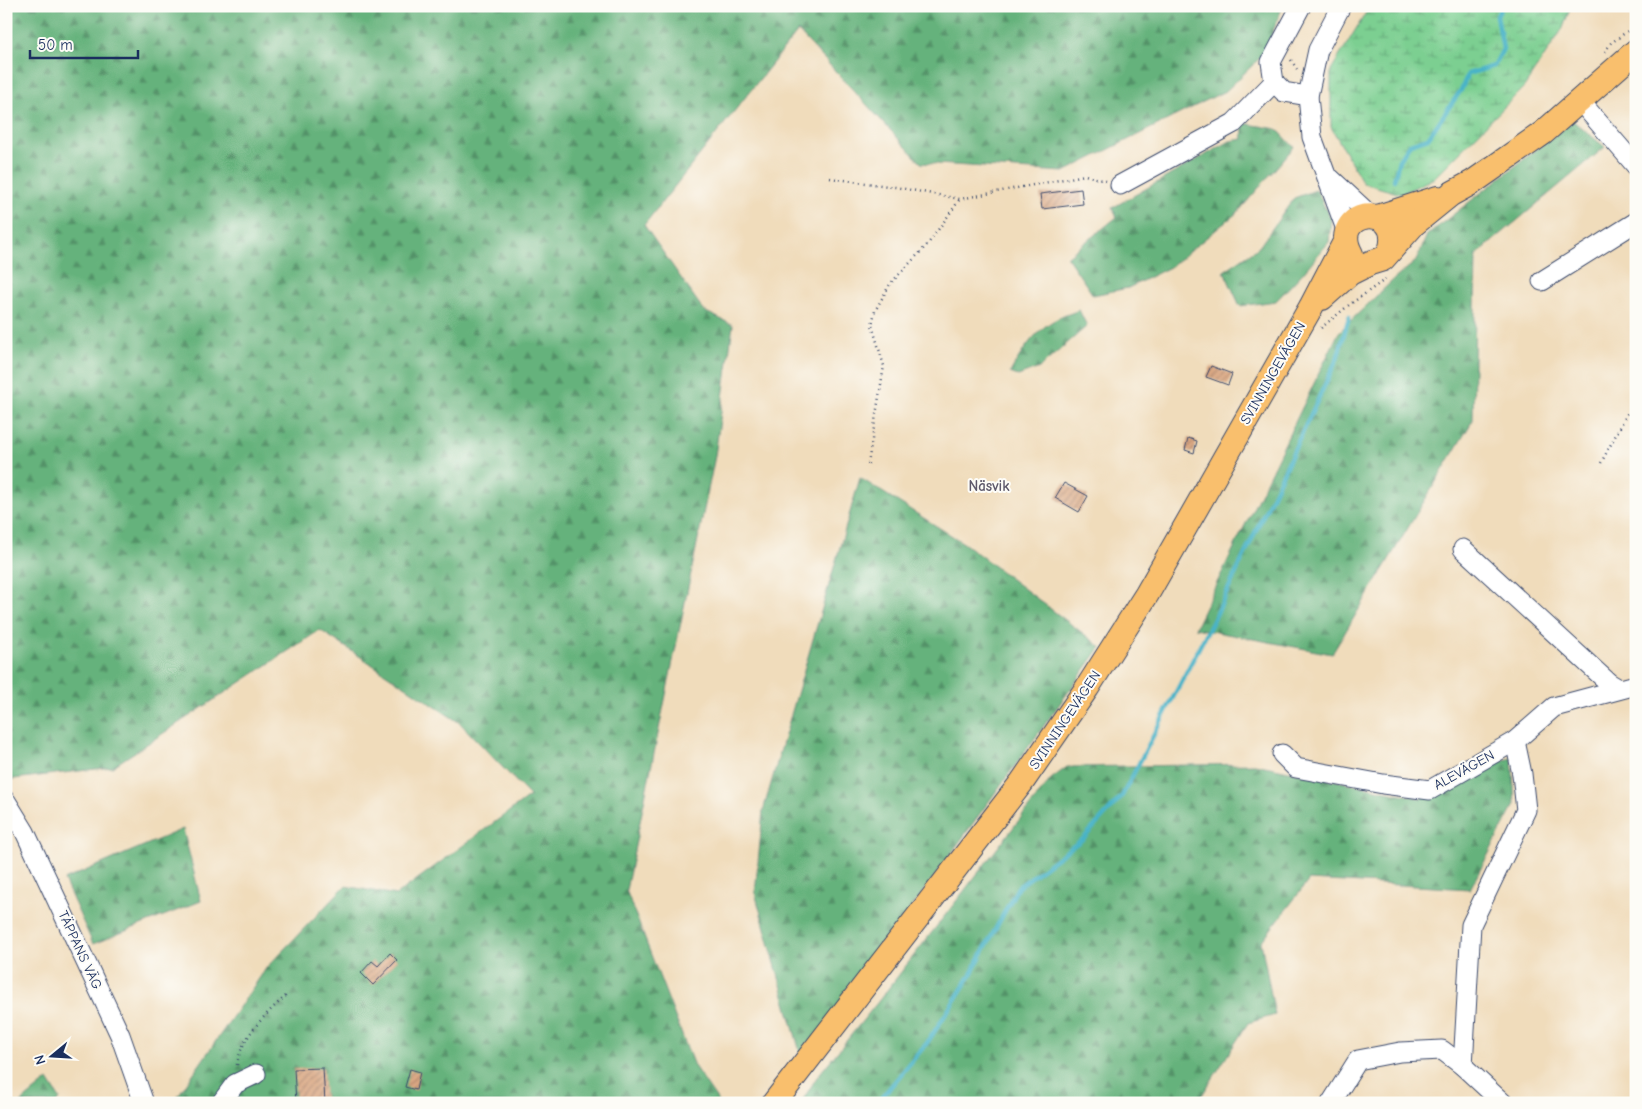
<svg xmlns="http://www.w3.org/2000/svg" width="1642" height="1109" font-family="'Comic Neue',sans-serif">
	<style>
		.forest { fill: url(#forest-firs); stroke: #40706c }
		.wetland { fill: url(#wetland-marsh); stroke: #4c7f78 }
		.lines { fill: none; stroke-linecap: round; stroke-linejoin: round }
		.stream { stroke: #4ab3c8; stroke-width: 4.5 }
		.building { fill: url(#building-hatch) }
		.minor-casing { stroke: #3b496c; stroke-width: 21 }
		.major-casing { stroke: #3b496c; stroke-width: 26 }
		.path { stroke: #3b496c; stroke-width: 2.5; stroke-dasharray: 1 4; stroke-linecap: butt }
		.minor { stroke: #fff; stroke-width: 19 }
		.major { stroke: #f9bf6d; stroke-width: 24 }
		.labels { text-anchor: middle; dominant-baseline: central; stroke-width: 4; stroke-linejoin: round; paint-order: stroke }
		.street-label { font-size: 14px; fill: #1b2f5e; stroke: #fdfcf7 }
		.neighbourhood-label { font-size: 15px; font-weight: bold; fill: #5e596b; stroke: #fdfcf7 }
	</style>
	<defs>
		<pattern id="forest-firs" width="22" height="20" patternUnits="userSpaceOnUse" patternTransform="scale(1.25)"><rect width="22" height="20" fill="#65b27b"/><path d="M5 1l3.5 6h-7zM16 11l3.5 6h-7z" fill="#529168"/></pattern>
		<pattern id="wetland-marsh" width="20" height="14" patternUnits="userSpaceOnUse" patternTransform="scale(1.25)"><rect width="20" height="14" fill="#7ccf91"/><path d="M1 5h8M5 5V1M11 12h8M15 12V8" fill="none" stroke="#65a87a"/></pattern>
		<pattern id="building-hatch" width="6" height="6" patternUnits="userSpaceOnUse" patternTransform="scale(1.25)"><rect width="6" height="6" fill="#daa782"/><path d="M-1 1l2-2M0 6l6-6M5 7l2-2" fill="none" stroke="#b0886e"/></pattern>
	</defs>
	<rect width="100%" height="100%" fill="#fdfcf7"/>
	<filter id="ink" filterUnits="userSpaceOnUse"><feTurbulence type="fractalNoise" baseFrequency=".02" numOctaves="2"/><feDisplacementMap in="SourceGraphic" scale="10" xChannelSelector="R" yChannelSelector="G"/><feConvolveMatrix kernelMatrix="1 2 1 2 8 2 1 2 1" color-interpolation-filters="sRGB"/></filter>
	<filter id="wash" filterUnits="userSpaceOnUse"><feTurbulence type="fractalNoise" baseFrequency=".0096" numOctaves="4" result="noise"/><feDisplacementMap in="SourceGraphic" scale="20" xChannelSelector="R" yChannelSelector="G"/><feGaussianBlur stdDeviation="1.12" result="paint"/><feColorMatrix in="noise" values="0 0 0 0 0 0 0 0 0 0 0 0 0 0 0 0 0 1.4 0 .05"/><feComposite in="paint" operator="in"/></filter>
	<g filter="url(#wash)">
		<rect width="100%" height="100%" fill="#f0dcbb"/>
		<!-- forest -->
		<g class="forest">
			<polygon points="6,6 1283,6 1264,54 1227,90 1064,172 921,163 798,31 644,225 704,311 733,325 715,456 626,890 694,1066 719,1103 173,1103 267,967 345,886 396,895 530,796 460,723 320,630 112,767 6,780"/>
			<polygon points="1573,121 1605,147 1476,255 1473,420 1332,654 1195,628 1339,332 1392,281 1416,261 1427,235"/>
			<polygon points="1242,123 1277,129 1294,147 1238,212 1170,267 1128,288 1093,295 1067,257 1117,217 1112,208 1230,141 1243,139"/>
			<polygon points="1316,190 1331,219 1329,242 1301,275 1276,301 1240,306 1224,271 1259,247 1294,198"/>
			<path d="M1079,310l8,16 -48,42 -21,8 -8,-3c10,-19 24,-41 43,-52 8,-5 17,-7 26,-11z"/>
			<polygon points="860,478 965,544 1101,647 802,1059 755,893 763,811"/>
			<polygon points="1512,758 1515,804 1470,889 1309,880 1261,942 1275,1015 1248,1023 1197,1103 801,1103 817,1077 877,1003 1051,779 1067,767 1255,764 1420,798 1489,763"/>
			<polygon points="183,829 201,901 93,944 64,880"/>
			<polygon points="48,1080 60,1099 57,1103 20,1103"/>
		</g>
		<!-- wetland -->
		<polygon class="wetland" points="1370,6 1571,6 1563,28 1524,87 1434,178 1401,194 1363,183 1331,127 1331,70"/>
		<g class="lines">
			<!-- stream -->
			<g class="stream">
				<polyline points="1620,6 1621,8"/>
				<polyline points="1394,180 1399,160 1410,144 1428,138 1461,90 1468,74 1494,66 1503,49 1497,16 1502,6"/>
				<polyline points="877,1103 927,1043 969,978 1018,887 1084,838 1122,796 1218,611 1337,359 1349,317"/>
			</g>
		</g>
		<g id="blocks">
			<!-- building -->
			<g class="building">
				<polygon points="1081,189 1083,204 1042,209 1040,194"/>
				<polygon points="1211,366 1232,374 1228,385 1206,377"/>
				<polygon points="1188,438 1197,441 1194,453 1185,450"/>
				<polygon points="1064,483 1088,496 1079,512 1055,498"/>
				<polygon points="390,953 397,960 373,985 361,973 372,961 378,966"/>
				<polygon points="323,1068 325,1103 296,1103 294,1069"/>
				<polygon points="410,1069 420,1072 416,1090 405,1087"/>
			</g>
		</g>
	</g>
	<g filter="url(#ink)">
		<use href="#blocks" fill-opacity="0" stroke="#3b496c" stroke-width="1"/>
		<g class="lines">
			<!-- minor casing -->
			<g class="minor-casing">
				<g id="minor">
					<polyline points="1301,6 1271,62 1274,82 1284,92 1308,96"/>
					<polyline points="1341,6 1318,50 1308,96 1312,137 1347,232"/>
					<polyline points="1580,101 1636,166"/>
					<polyline points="1330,178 1370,215"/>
					<polyline points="1120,185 1234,123 1274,82"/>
					<polyline points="1542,281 1636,222"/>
					<polyline points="1463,549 1609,683 1619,689"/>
					<polyline points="1282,754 1296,768 1383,784 1430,790 1515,741 1554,707 1636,685"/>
					<polyline points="6,801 25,832 120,1035 144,1103"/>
					<polyline points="1463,1066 1471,925 1526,810 1522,774 1515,741"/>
					<polyline points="221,1103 235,1084 256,1074"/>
					<polyline points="1331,1103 1358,1060 1400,1052 1442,1050 1463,1066 1503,1103"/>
				</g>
			</g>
			<!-- major casing -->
			<g class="major-casing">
				<g id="major">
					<polyline points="1378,217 1438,198"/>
					<path d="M1351,254c-24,-44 51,-54 40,-6"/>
					<polyline points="1322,298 1350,273 1370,263 1383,259 1414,224 1451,194 1473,182 1543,133 1636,51"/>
					<polyline points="774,1103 1022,782 1087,688 1147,594 1311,307 1346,240"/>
				</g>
			</g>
			<!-- path -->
			<g class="path">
				<polyline points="1605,52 1611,43 1636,25"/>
				<polyline points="1291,60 1297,69"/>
				<polyline points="830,178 895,187 960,199 1085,175 1106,181"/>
				<polyline points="1321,328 1349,305 1386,279"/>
				<polyline points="1601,463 1628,412 1636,401"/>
				<polyline points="868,464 884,366 872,325 875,311 890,284 928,244 960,199"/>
				<path d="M237,1065c4,-29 30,-52 51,-71"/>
			</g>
			<!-- minor -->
			<use href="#minor" class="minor"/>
			<!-- major -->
			<use href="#major" class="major"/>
		</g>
	</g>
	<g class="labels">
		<!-- street labels -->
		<g class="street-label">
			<text transform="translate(1273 373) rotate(-60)">SVINNINGEVÄGEN</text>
			<text transform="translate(1065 720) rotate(-56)">SVINNINGEVÄGEN</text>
			<text transform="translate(1464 770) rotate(-29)">ALEVÄGEN</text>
			<text transform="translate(80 950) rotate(65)">TÄPPANS VÄG</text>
		</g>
		<!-- neighbourhood labels -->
		<g class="neighbourhood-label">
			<text x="989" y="486">Näsvik</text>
		</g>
	</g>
	<!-- margin -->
	<rect width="1642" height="1109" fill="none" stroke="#fdfcf7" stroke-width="25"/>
	<!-- north arrow -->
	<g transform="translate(52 1056) rotate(252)" stroke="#fdfcf7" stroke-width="4" paint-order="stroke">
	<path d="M0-4L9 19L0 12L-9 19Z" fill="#1b2f5e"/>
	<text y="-8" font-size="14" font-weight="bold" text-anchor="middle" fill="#1b2f5e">N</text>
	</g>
	<!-- scale -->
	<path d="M30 50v8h108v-8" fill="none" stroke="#1b2f5e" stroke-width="2.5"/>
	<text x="38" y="50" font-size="15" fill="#1b2f5e" stroke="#fdfcf7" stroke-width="4" paint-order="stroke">50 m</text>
</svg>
